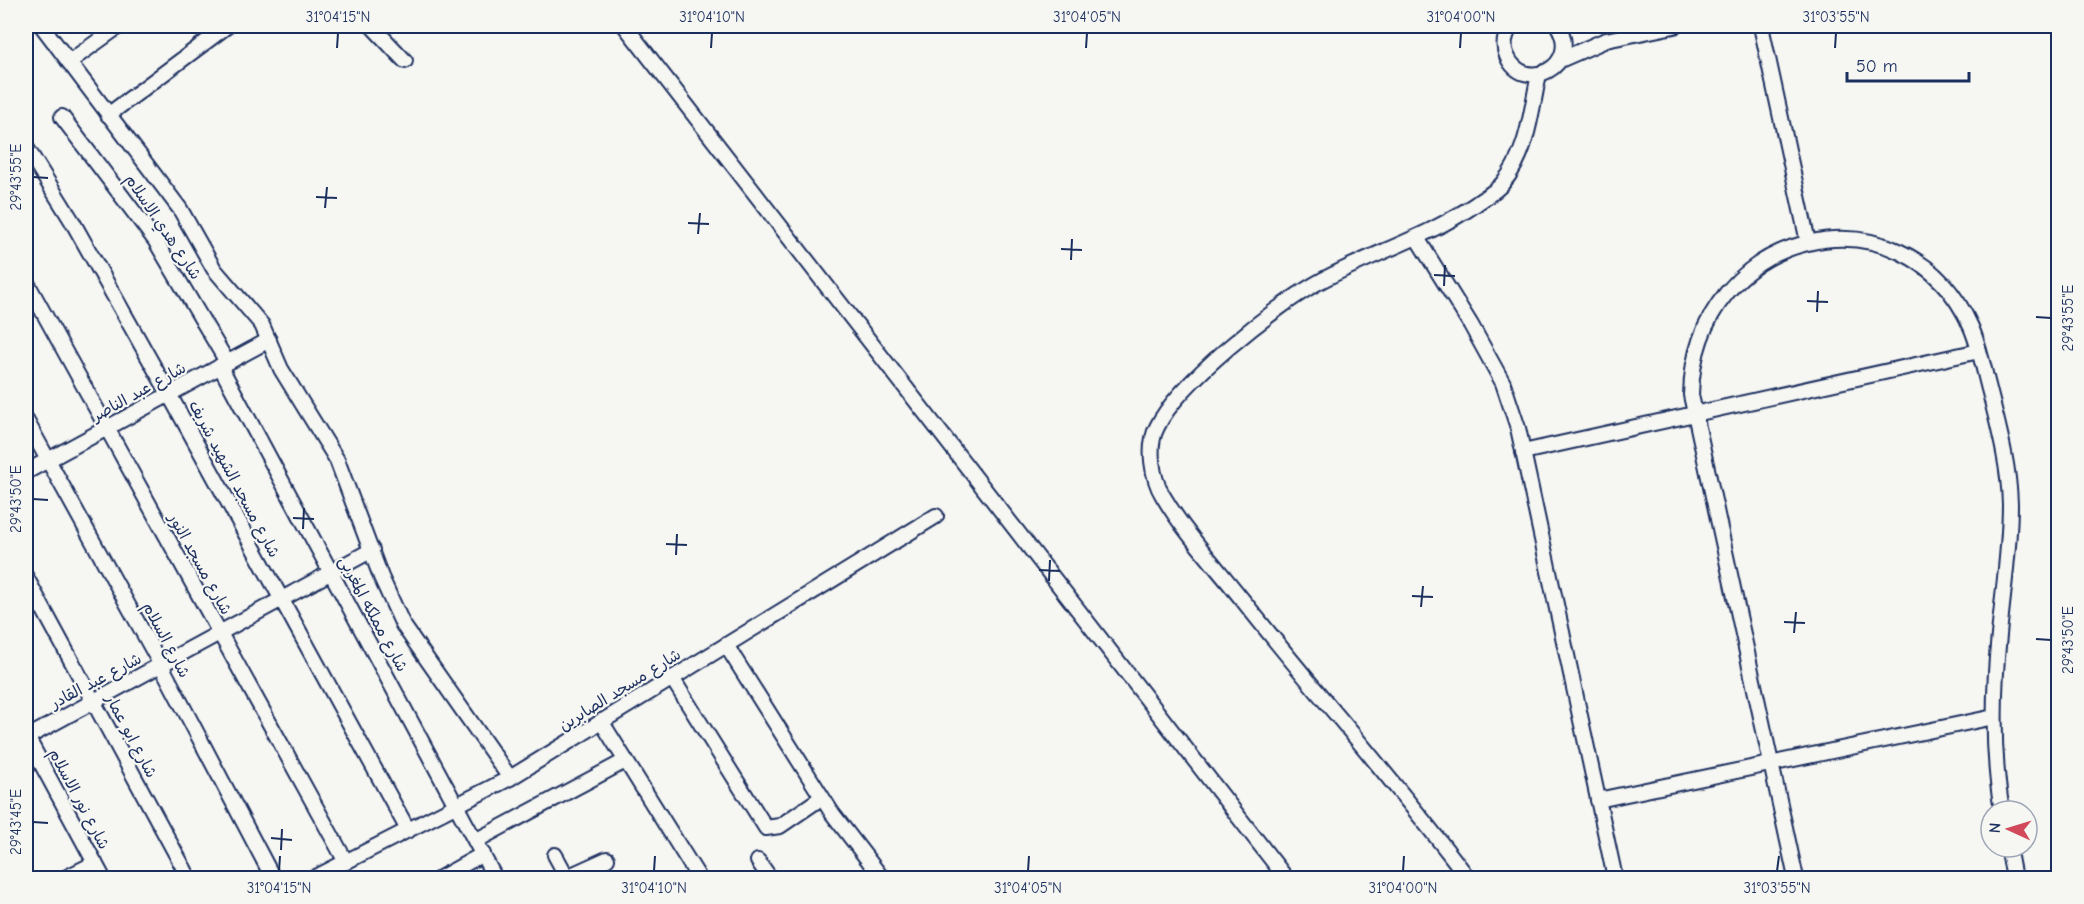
<svg xmlns="http://www.w3.org/2000/svg" width="2084" height="904" font-family="'Comic Neue','Playpen Sans Arabic',sans-serif">
	<style>
		.lines { fill: none; stroke-linecap: round; stroke-linejoin: round }
		.street-casing { stroke: #1b2f5e; stroke-width: 18 }
		.street { stroke: #f6f6f2; stroke-width: 14 }
		.ticks { fill: none; stroke: #1b2f5e; stroke-width: 2 }
		.labels { text-anchor: middle; dominant-baseline: central; stroke-width: 4.5; stroke-linejoin: round; paint-order: stroke }
		.street-label { font-size: 16px; fill: #1b2f5e; stroke: #f6f6f2 }
		.neatline { fill: none; stroke: #1b2f5e; stroke-width: 2 }
		.ticks-label { font-size: 15px; text-anchor: middle; fill: #1b2f5e }
	</style>
	<rect width="100%" height="100%" fill="#f6f6f2"/>
	<filter id="ink" filterUnits="userSpaceOnUse"><feTurbulence type="fractalNoise" baseFrequency=".0167" numOctaves="2"/><feDisplacementMap in="SourceGraphic" scale="12" xChannelSelector="R" yChannelSelector="G"/><feConvolveMatrix kernelMatrix="1 2 1 2 8 2 1 2 1" color-interpolation-filters="sRGB"/></filter>
	<g filter="url(#ink)">
		<g class="lines">
			<!-- street casing -->
			<g class="street-casing">
				<g id="street">
					<polyline points="42,26 180,209 214,269 262,325 281,369 337,460 381,577 403,625 510,778"/>
					<polyline points="372,26 405,61"/>
					<polyline points="625,26 1286,878"/>
					<path d="M1511,26c-6,9 -9,19 -4,30 17,39 75,10 51,-30"/>
					<polyline points="1761,26 1808,242"/>
					<polyline points="1560,60 1606,40 1674,26"/>
					<polyline points="69,62 119,26"/>
					<polyline points="108,115 227,26"/>
					<polyline points="62,117 155,240 227,362"/>
					<polyline points="26,147 72,221 169,394 408,830"/>
					<polyline points="1417,238 1471,325 1503,383 1518,428 1615,878"/>
					<polyline points="26,281 346,862"/>
					<polyline points="220,366 495,878"/>
					<polyline points="26,420 161,665 273,878"/>
					<polyline points="1523,452 1979,351"/>
					<polyline points="26,472 269,340"/>
					<polyline points="26,577 189,878"/>
					<polyline points="26,611 40,604"/>
					<polyline points="726,645 832,813 882,878"/>
					<polyline points="672,678 766,828 780,826 821,798"/>
					<polyline points="601,721 699,878"/>
					<polyline points="26,735 103,878"/>
					<polyline points="26,738 372,550"/>
					<polyline points="1598,800 1994,717"/>
					<polyline points="477,840 625,761"/>
					<polyline points="2008,847 2014,878"/>
					<polyline points="555,855 567,877"/>
					<polyline points="758,861 770,878"/>
					<polyline points="65,878 95,863"/>
					<polyline points="314,878 510,778 936,516"/>
					<polyline points="440,878 483,854"/>
					<polyline points="565,878 607,859"/>
					<path d="M1468,878c-72,-96 -153,-186 -227,-280 -26,-33 -57,-66 -78,-102 -11,-18 -16,-50 -6,-69 21,-44 117,-120 160,-144 52,-29 110,-45 159,-79 8,-6 19,-12 26,-20 26,-30 29,-73 37,-110"/>
					<path d="M1796,878l-105,-483c3,-168 215,-215 280,-68 9,21 13,44 19,66 9,36 19,73 20,111 0,44 -7,87 -11,131 -6,59 -7,118 3,176"/>
				</g>
			</g>
			<!-- street -->
			<use href="#street" class="street"/>
		</g>
	</g>
	<!-- ticks -->
	<path class="ticks" d="M337,48l1,-15M711,48l1,-15M1086,48l1,-15M1460,48l1,-15M1835,48l1,-15M33,177l15,1M316,197l21,1M325,208l2,-21M688,223l21,1M698,234l2,-21M1061,249l21,1M1071,260l1,-21M1434,275l21,1M1444,286l1,-21M1807,301l21,1M1817,312l1,-21M2036,317l15,1M33,499l15,1M293,518l21,1M303,529l1,-21M666,544l21,1M676,555l1,-21M1039,570l21,1M1049,581l1,-21M1412,596l21,1M1421,607l2,-21M1784,622l21,1M1794,633l2,-21M2036,639l15,1M33,822l15,1M271,838l21,2M281,850l1,-21M279,871l1,-15M654,871l1,-15M1028,871l1,-15M1403,871l1,-15M1777,871l2,-15"/>
	<g class="labels">
		<!-- street labels -->
		<g class="street-label">
			<text transform="translate(163 227) rotate(56)">شارع هدي الاسلام</text>
			<text transform="translate(139 392) rotate(-29)">شارع عبد الناصر</text>
			<text transform="translate(234 479) rotate(62)">شارع مسجد الشهيد شريف</text>
			<text transform="translate(200 564) rotate(61)">شارع مسجد النور</text>
			<text transform="translate(373 614) rotate(62)">شارع مملكه المغربى</text>
			<text transform="translate(166 640) rotate(62)">شارع السلام</text>
			<text transform="translate(96 681) rotate(-28)">شارع عبد القادر</text>
			<text transform="translate(620 690) rotate(-32)">شارع مسجد الصابرين</text>
			<text transform="translate(131 736) rotate(62)">شارع ابو عمار</text>
			<text transform="translate(79 799) rotate(62)">شارع نور الاسلام</text>
		</g>
	</g>
	<!-- margin -->
	<rect width="2084" height="904" fill="none" stroke="#f6f6f2" stroke-width="66"/>
	<!-- north arrow -->
	<g transform="translate(2009 829) rotate(274)"><circle r="28" fill="#f6f6f2" stroke="#9ea6b7" stroke-width="1.5"/>
	<path d="M0-4.5L10 22L0 15L-10 22Z" fill="#d1495b"/>
	<text y="-9" font-size="16" font-weight="bold" text-anchor="middle" fill="#1b2f5e">N</text>
	</g>
	<!-- scale -->
	<path d="M1847 72v9h122v-9" fill="none" stroke="#1b2f5e" stroke-width="3"/>
	<text x="1856" y="72" font-size="18" fill="#1b2f5e" stroke="#f6f6f2" stroke-width="4.5" paint-order="stroke">50 m</text>
	<rect x="33" y="33" width="2018" height="838" class="neatline"/>
	<g class="ticks-label">
		<text x="338" y="22">31°04'15"N</text>
		<text x="712" y="22">31°04'10"N</text>
		<text x="1087" y="22">31°04'05"N</text>
		<text x="1461" y="22">31°04'00"N</text>
		<text x="1836" y="22">31°03'55"N</text>
		<text transform="translate(16 177) rotate(-90)" y="5">29°43'55"E</text>
		<text transform="translate(2068 318) rotate(-90)" y="5">29°43'55"E</text>
		<text transform="translate(16 499) rotate(-90)" y="5">29°43'50"E</text>
		<text transform="translate(2068 640) rotate(-90)" y="5">29°43'50"E</text>
		<text transform="translate(16 822) rotate(-90)" y="5">29°43'45"E</text>
		<text x="279" y="893">31°04'15"N</text>
		<text x="654" y="893">31°04'10"N</text>
		<text x="1028" y="893">31°04'05"N</text>
		<text x="1403" y="893">31°04'00"N</text>
		<text x="1777" y="893">31°03'55"N</text>
	</g>
</svg>
